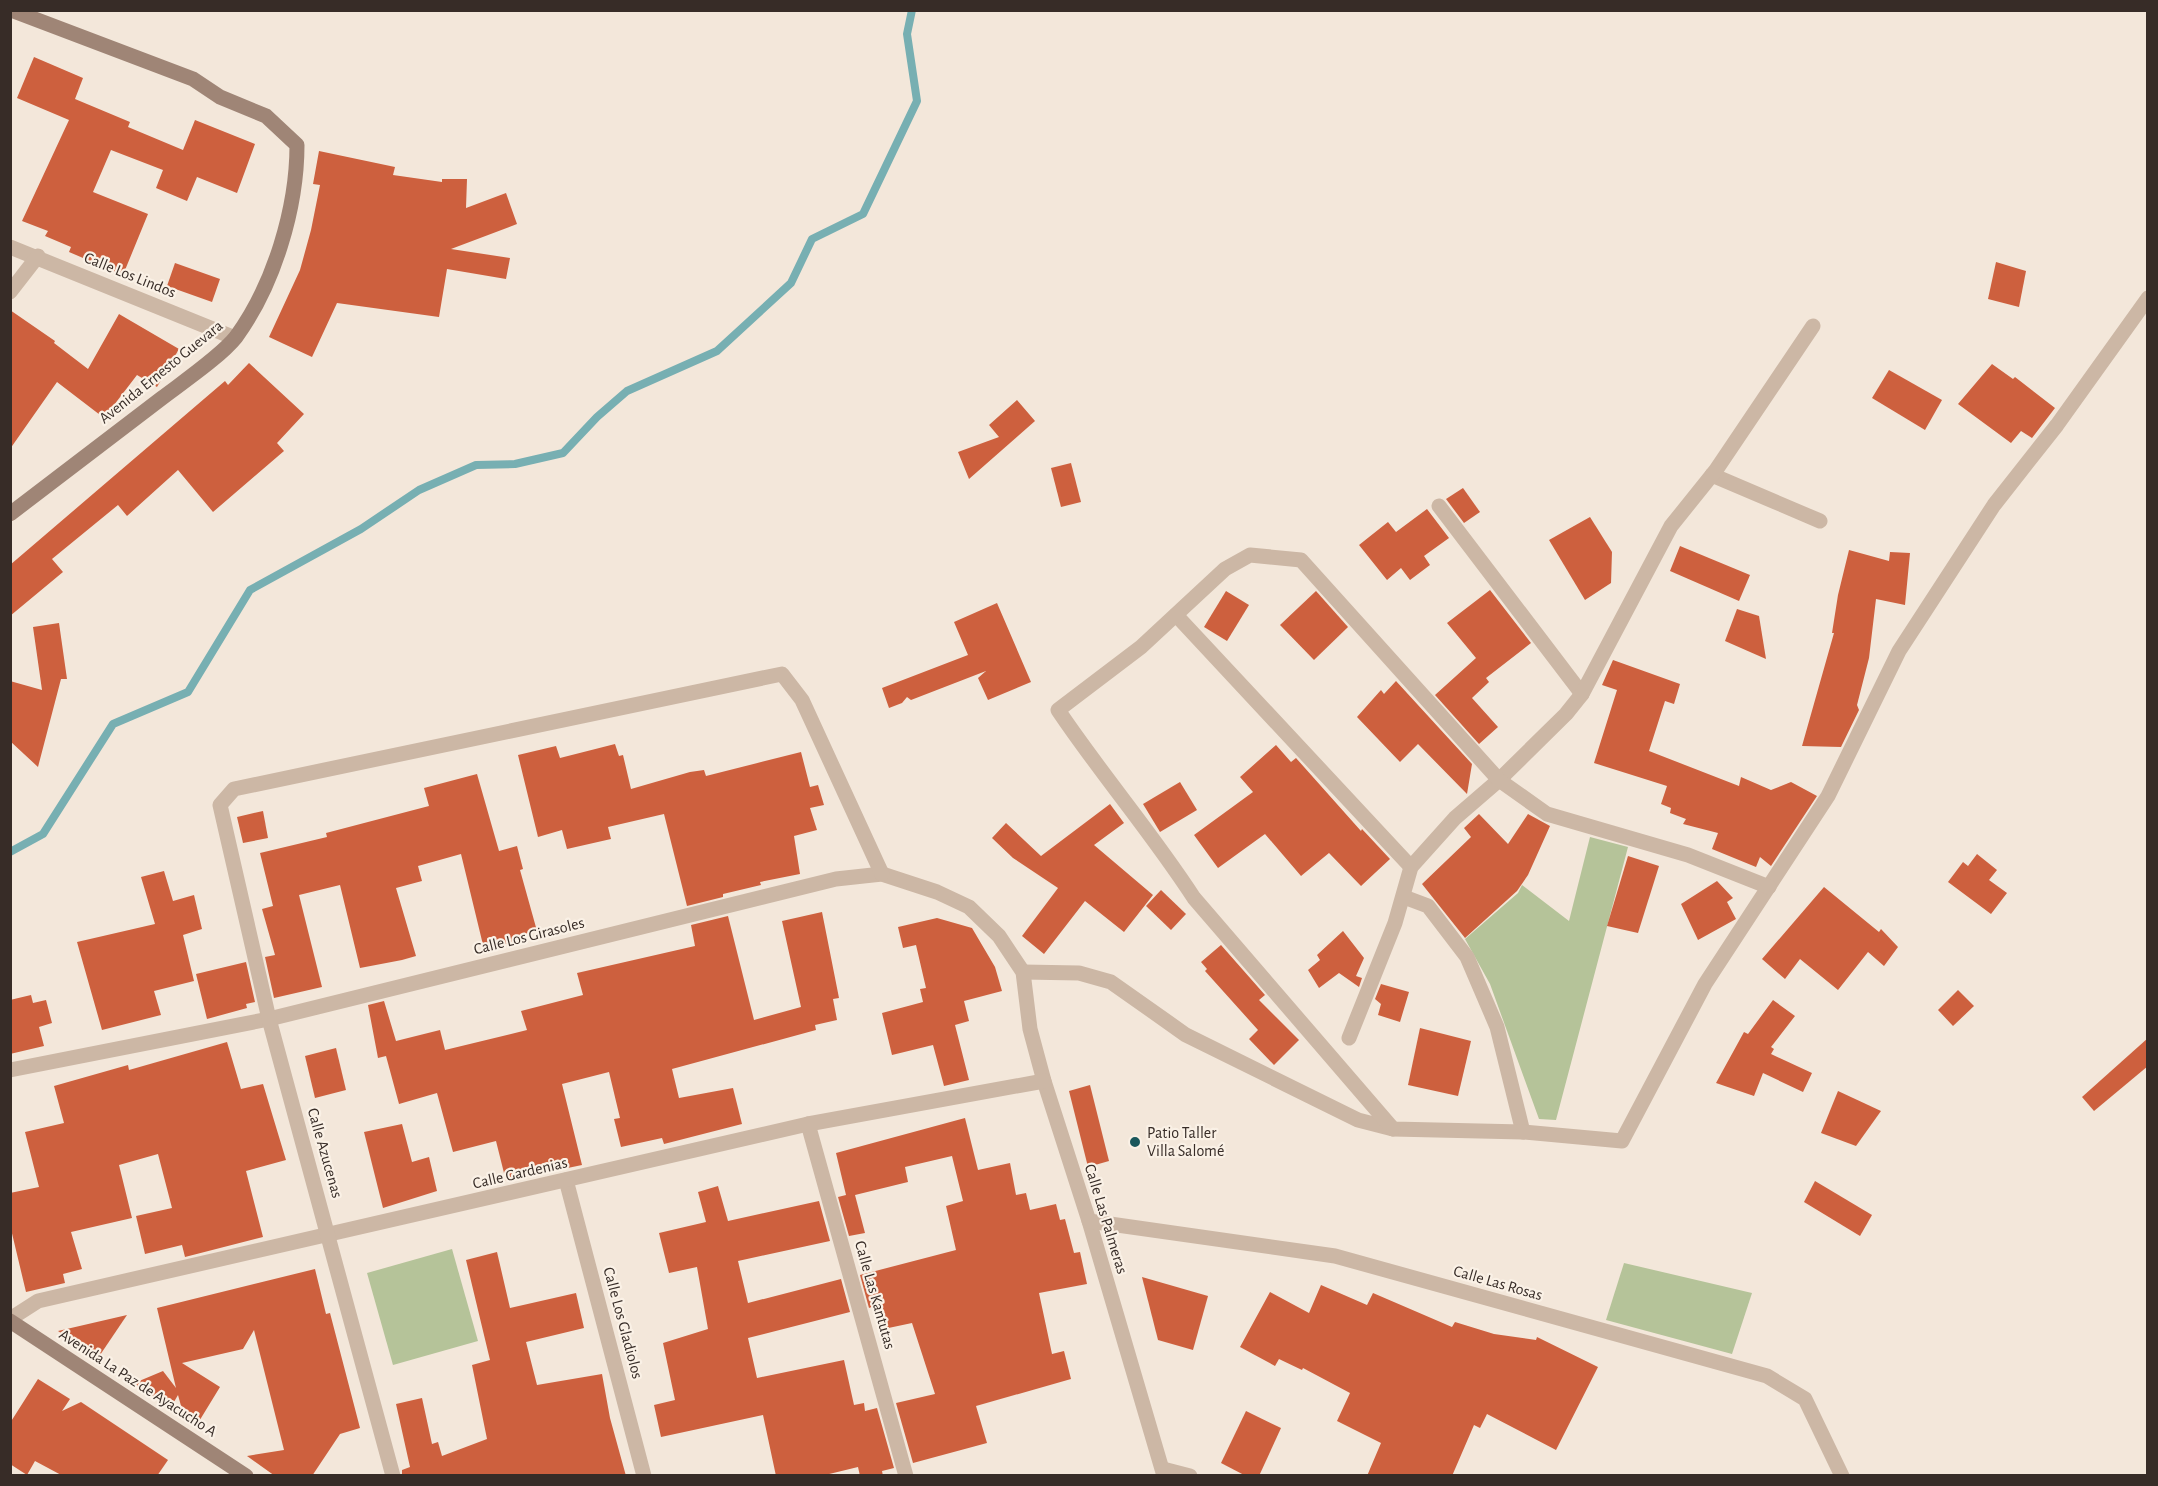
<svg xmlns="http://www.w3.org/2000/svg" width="2158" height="1486" font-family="'Alegreya Sans',sans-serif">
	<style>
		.green { fill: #b5c399 }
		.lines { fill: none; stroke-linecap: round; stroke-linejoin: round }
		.stream { stroke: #77afb2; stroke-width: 8 }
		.building { fill: #cd603e }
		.street { stroke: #ccb7a5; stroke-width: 15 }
		.secondary { stroke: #9f8576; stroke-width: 15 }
		.poi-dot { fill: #1a575b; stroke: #faf1e6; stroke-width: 2 }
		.labels { text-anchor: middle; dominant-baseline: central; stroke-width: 4.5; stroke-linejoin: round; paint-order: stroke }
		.street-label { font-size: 16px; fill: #372c27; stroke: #faf1e6 }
		.poi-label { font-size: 16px; fill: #372c27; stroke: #faf1e6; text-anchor: start }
	</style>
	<rect width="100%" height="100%" fill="#f3e7da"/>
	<!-- green -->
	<g class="green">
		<polygon points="1590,837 1628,847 1556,1120 1539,1119 1490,984 1465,939 1518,893 1522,885 1569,921"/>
		<polygon points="452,1249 478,1341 393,1365 367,1273"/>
		<polygon points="1624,1263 1752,1293 1732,1354 1606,1320"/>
	</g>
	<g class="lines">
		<!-- stream -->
		<polyline class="stream" points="10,852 43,834 113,724 188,692 250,590 361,529 419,490 476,465 515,464 563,453 597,417 627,391 717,351 791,283 812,239 863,214 917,101 907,34 912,10"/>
	</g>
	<!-- building -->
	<g class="building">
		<polygon points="34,57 83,78 75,99 130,122 128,127 183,150 195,120 255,144 237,193 197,177 187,201 156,188 163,170 111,150 93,192 148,214 123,275 69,252 71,247 45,236 48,231 22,221 69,120 17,98"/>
		<polygon points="319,151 395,167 393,175 442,182 442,179 467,179 466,208 506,193 517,224 451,249 510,258 506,279 447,269 439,317 337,303 312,357 269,337 300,270 311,230 320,185 313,184"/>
		<polygon points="1996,262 2026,271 2019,307 1988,299"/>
		<polygon points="175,263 220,279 212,302 167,286"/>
		<polygon points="10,310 55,341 54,343 88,369 119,314 179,349 157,387 137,375 104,418 57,382 10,449"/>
		<polygon points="249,363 304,414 277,443 284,451 213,512 178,470 127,516 118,505 52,559 63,572 10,616 10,565 225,381 228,385"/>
		<polygon points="1992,364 2013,379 2015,377 2055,408 2032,438 2021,431 2011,443 1958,404"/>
		<polygon points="1889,370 1942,400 1925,430 1872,398"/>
		<polygon points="1017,400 1035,421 969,479 958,452 999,437 989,425"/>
		<polygon points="1071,463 1081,502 1061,507 1051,468"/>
		<polygon points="1463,488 1480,512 1464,523 1446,499"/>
		<polygon points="1427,509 1449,538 1424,556 1430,565 1410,580 1401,568 1387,580 1359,545 1388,522 1396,532"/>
		<polygon points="1590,517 1612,552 1611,583 1585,600 1549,540"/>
		<polygon points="1680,546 1750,575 1739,601 1670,571"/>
		<polygon points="1849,550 1889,561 1890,552 1910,553 1905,605 1876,599 1869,658 1857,705 1859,710 1841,747 1802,746 1834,633 1832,633 1838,595"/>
		<polygon points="1490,590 1531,643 1486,678 1489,682 1472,698 1498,727 1479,744 1435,695 1476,658 1447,623"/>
		<polygon points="1226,591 1249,605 1227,641 1204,627"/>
		<polygon points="1316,591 1348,627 1314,660 1280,625"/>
		<polygon points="997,603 1031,682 988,700 978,678 986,671 911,700 907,697 902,703 889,708 882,688 968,655 954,622"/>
		<polygon points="1737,609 1759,616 1766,659 1725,641"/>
		<polygon points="59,623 67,679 61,679 38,767 10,741 10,681 42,690 33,627"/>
		<polygon points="1613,660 1680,684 1674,704 1665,701 1649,751 1739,786 1741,777 1771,790 1791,782 1817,796 1771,866 1760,857 1756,867 1712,849 1718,833 1683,824 1686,819 1670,813 1671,808 1661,804 1667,786 1594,763 1617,690 1602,685"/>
		<polygon points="1396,681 1472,764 1467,794 1418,744 1400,762 1357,717 1381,690 1384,694"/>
		<polygon points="615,744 619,756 623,755 631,789 690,772 704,770 706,776 801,752 810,787 818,785 824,805 810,808 817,830 794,836 800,874 760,882 761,885 723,894 723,897 687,906 664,814 608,827 611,839 567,849 562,830 538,837 518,755 556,746 560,758"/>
		<polygon points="1276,745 1291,762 1296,758 1361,831 1362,829 1390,859 1361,886 1329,853 1301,876 1265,834 1218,868 1194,835 1253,792 1240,777"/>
		<polygon points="477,774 499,851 517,846 523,869 520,870 537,931 521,935 522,940 484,949 461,854 418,866 422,881 396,888 416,956 402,960 360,968 340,885 299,895 322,987 274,998 265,957 275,955 262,909 273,906 260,853 327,837 326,833 429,806 424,788"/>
		<polygon points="1180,782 1197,810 1160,832 1143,804"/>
		<polygon points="1110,804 1124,823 1094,845 1153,895 1124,932 1085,901 1044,954 1022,936 1058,888 1013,858 992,838 1006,823 1041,856"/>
		<polygon points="263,811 268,838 243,843 237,817"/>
		<polygon points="1479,814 1508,844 1528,814 1550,826 1528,875 1517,891 1465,938 1422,884 1471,837 1464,828"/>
		<polygon points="1977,854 1997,870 1989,880 2007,893 1991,914 1948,882 1963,862 1968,866"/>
		<polygon points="1628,856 1659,866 1638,933 1607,926"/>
		<polygon points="164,871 173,901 194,895 202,929 183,935 194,981 154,991 161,1015 102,1030 77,942 155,924 141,877"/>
		<polygon points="1717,881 1733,898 1727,902 1736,919 1698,940 1681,904"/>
		<polygon points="1824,887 1879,932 1881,929 1898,947 1884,966 1868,952 1838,990 1800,959 1785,979 1762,959"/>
		<polygon points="1161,890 1186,914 1171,930 1146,906"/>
		<polygon points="822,912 839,998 833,999 837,1020 815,1025 816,1030 672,1069 679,1098 733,1088 742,1124 664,1144 662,1138 621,1147 614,1119 620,1118 609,1072 562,1084 582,1165 506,1181 496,1141 453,1152 437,1093 399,1104 386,1056 378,1058 368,1005 384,1001 396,1041 440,1030 445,1050 527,1030 521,1011 583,995 577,973 695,946 691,925 728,916 754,1020 801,1007 782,921"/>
		<polygon points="937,918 972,928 995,967 1002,991 964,1001 969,1021 955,1025 969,1080 944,1086 933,1045 892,1055 882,1013 923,1002 920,989 926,988 916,945 903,948 898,927"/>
		<polygon points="1343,931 1364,958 1356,976 1362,978 1359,987 1339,973 1319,988 1308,970 1320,960 1317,955"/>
		<polygon points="1221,945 1265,995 1259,1000 1299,1040 1274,1065 1249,1039 1258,1030 1205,971 1207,969 1201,962"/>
		<polygon points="246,962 255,1002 246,1004 247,1008 207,1019 196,974"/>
		<polygon points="1381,984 1409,992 1400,1022 1378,1015 1381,1004 1375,999"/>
		<polygon points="1958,990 1974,1006 1953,1026 1938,1010"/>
		<polygon points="31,995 33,1003 46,1000 52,1023 39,1027 44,1046 10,1054 10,1000"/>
		<polygon points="1773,1000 1795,1016 1771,1047 1774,1049 1771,1054 1812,1073 1803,1092 1763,1073 1754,1096 1716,1083 1744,1032 1748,1034"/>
		<polygon points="1420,1028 1471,1041 1458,1096 1408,1085"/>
		<polygon points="2148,1038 2148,1066 2094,1111 2082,1097"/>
		<polygon points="227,1042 241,1089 263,1084 286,1160 246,1171 263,1237 185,1257 182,1245 145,1254 136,1216 172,1208 158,1154 119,1165 132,1218 71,1232 82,1269 63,1274 65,1283 26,1292 10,1225 10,1193 39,1187 25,1132 64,1123 54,1086 128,1065 129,1070"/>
		<polygon points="336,1048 346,1090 315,1098 305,1056"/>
		<polygon points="1090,1085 1109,1161 1088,1167 1069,1091"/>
		<polygon points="1838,1091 1881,1111 1856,1146 1821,1133"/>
		<polygon points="965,1118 978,1170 1010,1163 1016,1195 1026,1193 1030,1210 1056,1204 1060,1220 1065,1219 1074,1253 1080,1252 1087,1284 1039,1293 1052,1354 1064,1351 1071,1379 976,1406 987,1443 913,1463 896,1403 935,1394 912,1323 879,1330 874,1306 869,1308 860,1275 956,1250 946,1206 963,1201 952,1156 905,1167 908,1182 855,1195 865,1233 849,1236 838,1197 846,1195 836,1153"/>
		<polygon points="402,1124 412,1162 429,1157 437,1191 383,1208 364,1132"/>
		<polygon points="1815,1181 1872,1215 1860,1236 1804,1202"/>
		<polygon points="718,1186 728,1221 819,1201 830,1241 738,1261 748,1303 841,1279 850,1312 748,1338 757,1378 844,1360 854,1405 864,1403 865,1411 877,1408 894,1468 882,1471 883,1476 860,1476 858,1467 821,1476 776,1476 763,1415 661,1437 654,1405 675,1400 663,1343 708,1329 697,1267 669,1273 659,1233 706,1222 698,1192"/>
		<polygon points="497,1252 510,1308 576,1293 584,1328 526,1342 537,1385 602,1374 610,1418 626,1476 402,1476 402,1470 410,1467 396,1404 422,1398 432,1444 438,1442 442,1456 487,1439 472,1365 490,1360 466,1260"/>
		<polygon points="315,1269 326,1314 330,1313 360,1428 340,1434 312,1476 275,1476 247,1456 284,1450 254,1330 243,1349 182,1363 220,1387 198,1423 183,1413 178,1395 171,1407 132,1384 163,1371 176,1388 157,1308"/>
		<polygon points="1142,1277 1208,1296 1193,1350 1158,1340"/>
		<polygon points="1321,1285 1367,1305 1373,1293 1452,1327 1455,1322 1494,1334 1536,1340 1537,1337 1598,1367 1556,1450 1487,1414 1480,1428 1474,1425 1452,1476 1367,1476 1381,1443 1337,1421 1350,1393 1303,1368 1302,1370 1279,1359 1275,1366 1240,1347 1270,1292 1309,1313"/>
		<polygon points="127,1315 98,1358 58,1331"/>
		<polygon points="38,1379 70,1399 62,1411 81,1402 168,1460 157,1476 63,1476 35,1461 27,1475 10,1464 10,1423"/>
		<polygon points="1246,1411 1281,1428 1259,1476 1246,1476 1221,1463"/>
	</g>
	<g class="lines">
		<!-- street -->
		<g class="street">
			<polyline points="10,247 235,338"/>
			<polyline points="10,292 38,256"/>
			<polyline points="1712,475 1820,521"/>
			<polyline points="1439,506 1582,694"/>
			<polyline points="1176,615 1411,867"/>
			<polyline points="1404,897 1428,906 1467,957 1497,1027 1523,1132"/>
			<polyline points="1023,972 1079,973 1111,982 1186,1035 1358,1120 1393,1129 1523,1132 1622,1141 1705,984 1828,796 1899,651 1994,505 2057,425 2148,298"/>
			<polyline points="1349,1038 1395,923 1411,867 1455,818 1499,780 1566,714 1582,694 1671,526 1716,470 1813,326"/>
			<polyline points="10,1070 269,1019 836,879 882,874 937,892 969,907 999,936 1023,972 1030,1029 1044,1081 1089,1221 1164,1476"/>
			<polyline points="808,1124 906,1476"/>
			<path d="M1393,1129l-199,-231c-42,-65 -93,-124 -136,-188l83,-63 84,-78 25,-14 51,5 198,220 48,34 141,41 81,32"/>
			<polyline points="566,1180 644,1476"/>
			<polyline points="1089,1221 1335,1256 1767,1376 1805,1399 1842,1476"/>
			<polyline points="10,1319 38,1301 808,1124 1044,1081"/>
			<polyline points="1163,1469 1190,1476"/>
			<polyline points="393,1476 269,1019 220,805 234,789 782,674 802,700 882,874"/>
		</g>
		<!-- secondary -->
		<g class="secondary">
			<path d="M10,514c51,-39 102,-78 152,-116 21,-16 59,-42 74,-61 38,-52 61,-129 61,-192l-31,-29 -46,-19 -27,-18 -182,-69"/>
			<polyline points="10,1321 246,1476"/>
		</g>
	</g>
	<!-- markers -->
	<circle class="poi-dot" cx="1135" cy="1142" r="6"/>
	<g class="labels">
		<!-- street labels -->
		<g class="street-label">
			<text transform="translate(130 275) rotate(22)">Calle Los Lindos</text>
			<text transform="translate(161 372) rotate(-39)">Avenida Ernesto Guevara</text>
			<text transform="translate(529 936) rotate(-14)">Calle Los Girasoles</text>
			<text transform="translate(325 1153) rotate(74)">Calle Azucenas</text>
			<text transform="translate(520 1173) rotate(-13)">Calle Gardenias</text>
			<text transform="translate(1106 1219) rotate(73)">Calle Las Palmeras</text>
			<text transform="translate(1498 1283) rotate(16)">Calle Las Rosas</text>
			<text transform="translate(875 1295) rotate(74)">Calle Las Kantutas</text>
			<text transform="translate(623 1323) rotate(75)">Calle Los Gladiolos</text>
			<text transform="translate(138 1383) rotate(33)">Avenida La Paz de Ayacucho A</text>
		</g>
		<!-- poi labels -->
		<g class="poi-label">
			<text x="1147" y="1133">Patio Taller<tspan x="1147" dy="18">Villa Salomé</tspan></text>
		</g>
	</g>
	<!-- border -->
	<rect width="2158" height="1486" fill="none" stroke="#372c27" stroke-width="24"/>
</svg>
